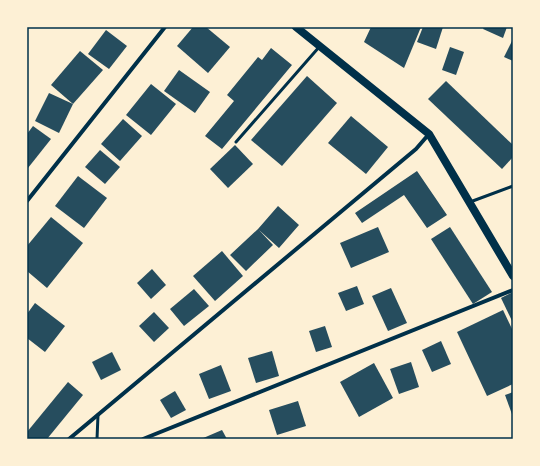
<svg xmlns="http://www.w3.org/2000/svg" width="540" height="466" font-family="'Times New Roman',serif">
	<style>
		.building { fill: #264d5e }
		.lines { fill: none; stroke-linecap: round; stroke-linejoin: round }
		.service { stroke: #003049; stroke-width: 3 }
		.minor { stroke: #003049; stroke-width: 4 }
		.secondary { stroke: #003049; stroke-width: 8 }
		.neatline { fill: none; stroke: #003049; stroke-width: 1.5 }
	</style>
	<rect width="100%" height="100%" fill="#fdf0d5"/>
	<!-- building -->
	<g class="building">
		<polygon points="193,27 206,27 230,47 208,73 177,46"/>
		<polygon points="371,27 421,27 404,68 364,42"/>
		<polygon points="423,27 443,27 436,49 417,42"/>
		<polygon points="484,27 507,27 503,38 483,29"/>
		<polygon points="106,30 127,46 109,69 88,54"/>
		<polygon points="513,39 513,61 504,57"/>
		<polygon points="450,47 464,52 456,75 442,70"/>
		<polygon points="271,48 292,65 222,149 205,136 234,101 227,95 258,57 262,60"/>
		<polygon points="80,51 103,70 73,104 51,85"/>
		<polygon points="179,70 210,92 195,113 164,91"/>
		<polygon points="307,76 337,103 282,166 251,140"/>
		<polygon points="446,81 513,145 513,157 502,169 428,99"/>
		<polygon points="151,84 176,104 151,135 126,115"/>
		<polygon points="49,93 73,104 59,133 35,121"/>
		<polygon points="351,116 388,147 366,174 328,143"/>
		<polygon points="123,119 142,136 120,161 101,144"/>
		<polygon points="33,126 51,139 28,168 27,134"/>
		<polygon points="235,145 253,164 228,188 210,169"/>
		<polygon points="100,150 120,167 105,184 85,167"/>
		<polygon points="417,171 447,215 427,228 404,195 362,223 355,213"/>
		<polygon points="78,176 107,198 84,228 55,206"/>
		<polygon points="278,206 299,225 279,248 259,230 273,245 246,271 230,255 258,229"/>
		<polygon points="51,217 83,243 47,288 27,271 27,246"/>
		<polygon points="378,227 389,252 351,268 340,243"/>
		<polygon points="450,227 492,292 473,304 431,239"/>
		<polygon points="222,251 243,276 215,301 193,276"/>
		<polygon points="152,269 166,285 151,299 137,283"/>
		<polygon points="357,286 364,304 346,311 338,293"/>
		<polygon points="391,288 407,323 388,331 372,296"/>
		<polygon points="194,289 209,306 184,326 170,309"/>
		<polygon points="513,292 513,323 501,298"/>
		<polygon points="35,303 65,326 45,352 27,338 27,314"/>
		<polygon points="503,310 513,331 513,384 487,396 457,332"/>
		<polygon points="154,312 169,328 154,342 139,326"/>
		<polygon points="325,326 332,347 316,352 309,331"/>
		<polygon points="441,341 451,364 432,372 422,350"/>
		<polygon points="272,351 279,376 256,383 248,358"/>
		<polygon points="112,352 121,370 101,380 92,362"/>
		<polygon points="411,362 419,387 399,394 390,369"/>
		<polygon points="374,363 393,398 359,417 340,382"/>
		<polygon points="221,365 231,391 209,399 199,374"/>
		<polygon points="68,382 83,395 47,439 27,439 27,432"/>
		<polygon points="175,391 186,410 171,418 160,400"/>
		<polygon points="513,392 513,417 505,395"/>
		<polygon points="298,401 306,426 277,435 269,410"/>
		<polygon points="222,430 227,439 201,439"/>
	</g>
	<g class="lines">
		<!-- service -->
		<g class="service">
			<polyline points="236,142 320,46"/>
			<polyline points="470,202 513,186"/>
			<polyline points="97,439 98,415"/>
		</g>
		<!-- minor -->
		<g class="minor">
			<polyline points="27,201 165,27"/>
			<polyline points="69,439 416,149 429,134"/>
			<polyline points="143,439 513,290"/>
		</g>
		<!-- secondary -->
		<polyline class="secondary" points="296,27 429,134 513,276"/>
	</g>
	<!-- border -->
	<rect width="540" height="466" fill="none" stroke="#fdf0d5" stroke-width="56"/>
	<rect x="28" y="28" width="484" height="410" class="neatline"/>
</svg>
